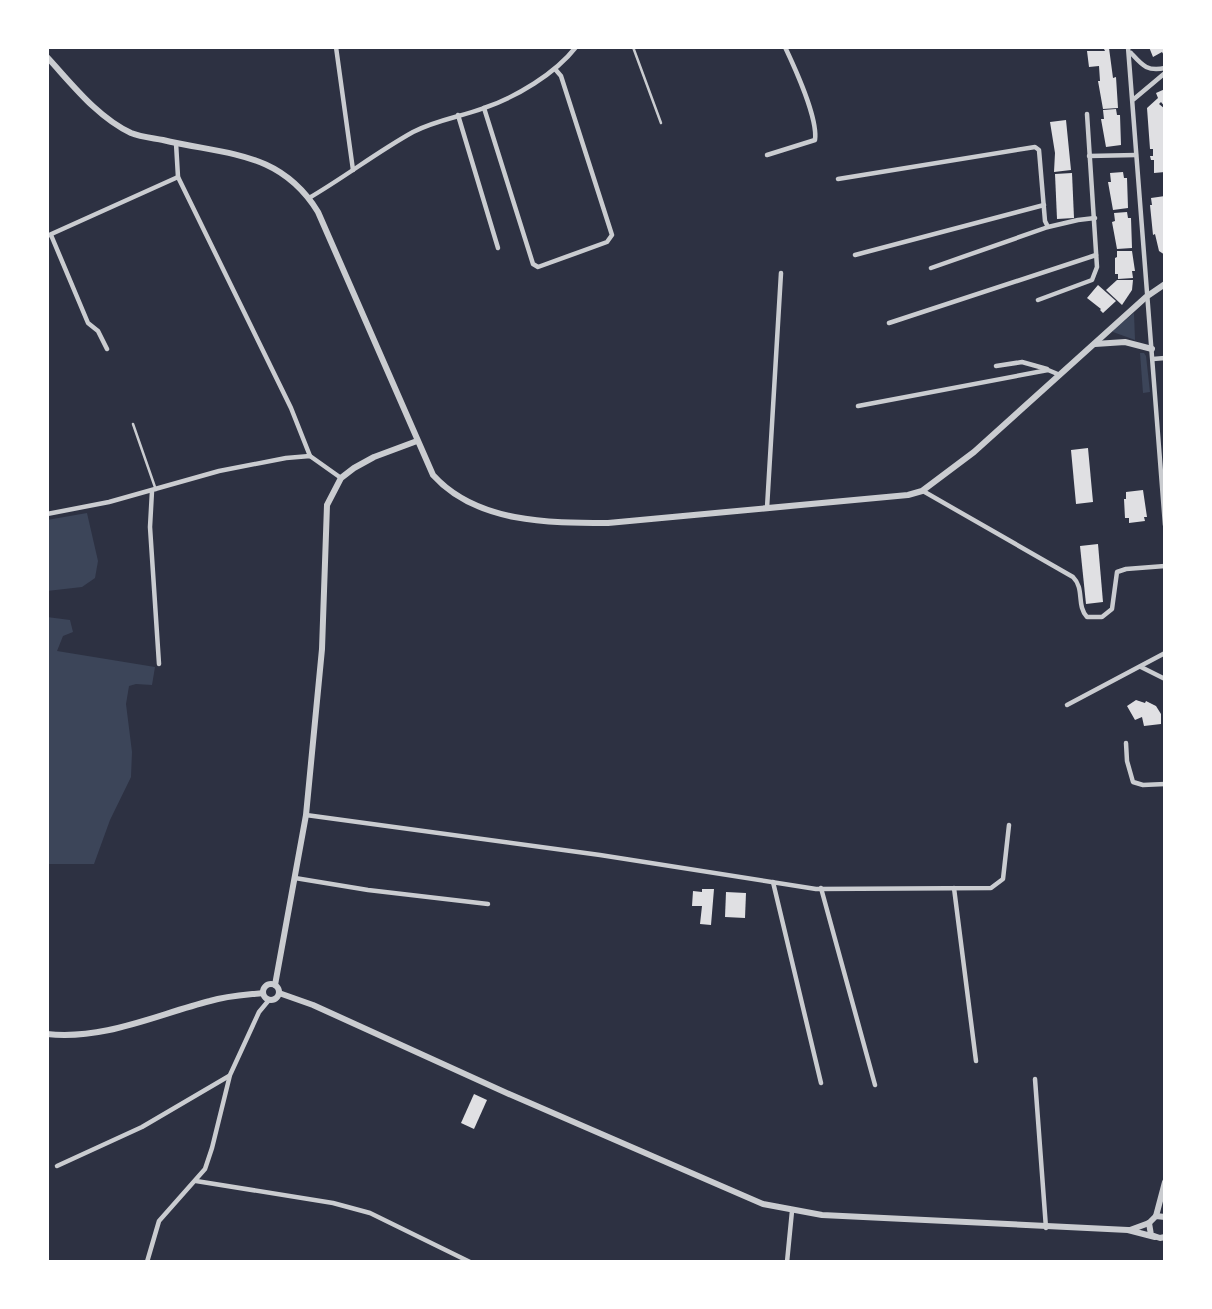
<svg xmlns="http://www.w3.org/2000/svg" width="1212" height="1309" font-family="Manrope,sans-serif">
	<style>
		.green { fill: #3c4559 }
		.building { fill: #e0e0e3 }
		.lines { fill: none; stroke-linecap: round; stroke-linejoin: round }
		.service { stroke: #caccd0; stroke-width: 2.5 }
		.minor { stroke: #caccd0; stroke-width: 4.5 }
		.tertiary { stroke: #caccd0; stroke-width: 6 }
	</style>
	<rect width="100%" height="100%" fill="#2d3142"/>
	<!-- green -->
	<g class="green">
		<polygon points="1134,313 1135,340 1113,332 1113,330"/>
		<polygon points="1140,353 1144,353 1146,356 1150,392 1143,393"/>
		<polygon points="87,513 98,561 95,578 82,587 47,591 47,520"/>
		<polygon points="47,617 70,620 73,632 63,636 57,651 155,667 152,685 136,684 129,686 126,704 132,752 131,777 110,820 94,864 47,864"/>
	</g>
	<!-- building -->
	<g class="building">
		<polygon points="1149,47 1165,47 1165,57 1162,52 1153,57"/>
		<polygon points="1109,48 1113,78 1116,77 1118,108 1103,109 1098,81 1100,81 1099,66 1089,67 1087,51 1105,51 1104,49"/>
		<polygon points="1165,89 1165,107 1161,102 1159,104 1165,109 1165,172 1154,173 1154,160 1151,160 1150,156 1153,156 1153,149 1150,149 1147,108 1158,98 1156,93"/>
		<polygon points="1116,109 1117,115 1120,115 1121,145 1106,147 1101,119 1104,119 1103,110"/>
		<polygon points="1066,120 1071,170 1054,172 1055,153 1050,122"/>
		<polygon points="1123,172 1124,178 1127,178 1128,208 1113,210 1108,182 1111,182 1110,173"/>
		<polygon points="1072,173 1074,218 1057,219 1055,174"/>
		<polygon points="1165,196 1165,255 1159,251 1155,234 1153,235 1150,205 1152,205 1151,198"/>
		<polygon points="1127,212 1128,218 1131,218 1132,248 1117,249 1112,222 1115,221 1114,213"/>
		<polygon points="1117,251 1132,251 1135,271 1132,271 1133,278 1118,279 1118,274 1115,274 1115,258 1117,257"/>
		<polygon points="1117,280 1133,280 1132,290 1122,305 1106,290"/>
		<polygon points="1098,285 1116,301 1103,313 1100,310 1101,309 1087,298"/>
		<polygon points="1088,448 1093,502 1076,504 1071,450"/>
		<polygon points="1143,490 1147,517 1144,517 1145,521 1129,523 1129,518 1125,518 1124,499 1126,499 1126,492"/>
		<polygon points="1098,544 1103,602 1086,604 1080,546"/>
		<polygon points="1136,700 1145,703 1146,701 1156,706 1161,714 1161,724 1144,726 1142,717 1135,720 1127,706"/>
		<polygon points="702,889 714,889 711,925 700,924 702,906 692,906 693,891 702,892"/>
		<polygon points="726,892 746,893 745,918 725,917"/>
		<polygon points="474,1094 487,1100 474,1129 461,1123"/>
	</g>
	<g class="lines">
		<!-- service -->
		<g class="service">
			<polyline points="633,47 661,123"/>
			<polyline points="133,424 156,490"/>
		</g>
		<!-- minor -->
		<g class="minor">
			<polyline points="336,47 353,170"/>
			<polyline points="1128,47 1165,525"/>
			<path d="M1131,53c11,12 16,19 34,15"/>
			<polyline points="1134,99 1165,73"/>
			<polyline points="484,108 533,264 538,267 607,242 612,235 561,76 555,69"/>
			<polyline points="458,115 498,248"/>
			<polyline points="176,143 178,177 291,408 310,456"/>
			<path d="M767,155l48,-15c3,-21 -20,-72 -30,-93"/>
			<polyline points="1089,156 1136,155"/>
			<polyline points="838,179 1035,147 1039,150 1045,221 1048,227 1078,220 1095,218"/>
			<path d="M309,198c36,-21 68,-46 104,-66 23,-12 47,-15 71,-24 32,-11 71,-34 92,-61"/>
			<polyline points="51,235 88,323 98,331 107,349"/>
			<polyline points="47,236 178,177"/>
			<polyline points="855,255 1044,205"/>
			<polyline points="931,268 1048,227"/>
			<polyline points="1038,300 1092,280 1097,267 1087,114"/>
			<polyline points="889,323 1096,255"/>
			<polyline points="1153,359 1165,358"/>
			<polyline points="996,366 1022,362 1047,369"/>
			<polyline points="858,406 1048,370 1060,375"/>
			<polyline points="152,491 150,527 159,664"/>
			<path d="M923,491l150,86c12,12 3,28 14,40h15l10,-8 5,-37 9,-3 39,-3"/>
			<polyline points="767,508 781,273"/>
			<polyline points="47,514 109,502 219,471 286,458 310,456 341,478"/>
			<polyline points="1141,667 1165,679"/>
			<polyline points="1067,705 1165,653"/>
			<polyline points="1126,743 1127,761 1133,782 1143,785 1165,784"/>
			<polyline points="306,815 600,855 816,889 991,888 1003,879 1009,825"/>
			<polyline points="295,878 368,890 488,904"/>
			<polyline points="773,882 821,1083"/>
			<polyline points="821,888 875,1085"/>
			<polyline points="954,888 976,1061"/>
			<polyline points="1035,1079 1046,1228"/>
			<polyline points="57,1166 142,1127 229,1076"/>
			<polyline points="196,1181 333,1203 370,1213 470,1262"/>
			<polyline points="147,1262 159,1221 205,1169 212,1148 230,1075 259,1012 269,1000"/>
			<polyline points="787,1262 792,1211"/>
		</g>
		<!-- tertiary -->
		<g class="tertiary">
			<path d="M47,57c25,27 50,60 84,76 10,4 22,5 32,7 62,15 117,10 155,72l115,263c43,48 116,48 175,48l300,-28 14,-4 52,-39 172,-155 19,-13"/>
			<polyline points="1095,344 1125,342 1152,349"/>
			<circle cx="271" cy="992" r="8"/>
			<polyline points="275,985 306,815 322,649 327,505 341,478 354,468 374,457 417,441"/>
			<polyline points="279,993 313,1005 509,1094 763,1204 822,1215 1128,1230 1155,1237"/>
			<path d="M47,1034c58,6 108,-19 163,-33 17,-5 35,-6 53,-8"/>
			<polyline points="1156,1216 1165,1182"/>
			<polyline points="1149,1223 1151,1235 1160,1238 1165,1237"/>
			<polyline points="1130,1230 1149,1223 1156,1216 1165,1217"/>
		</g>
	</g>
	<!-- border -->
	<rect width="1212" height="1309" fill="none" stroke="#ffffff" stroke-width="98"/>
</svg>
